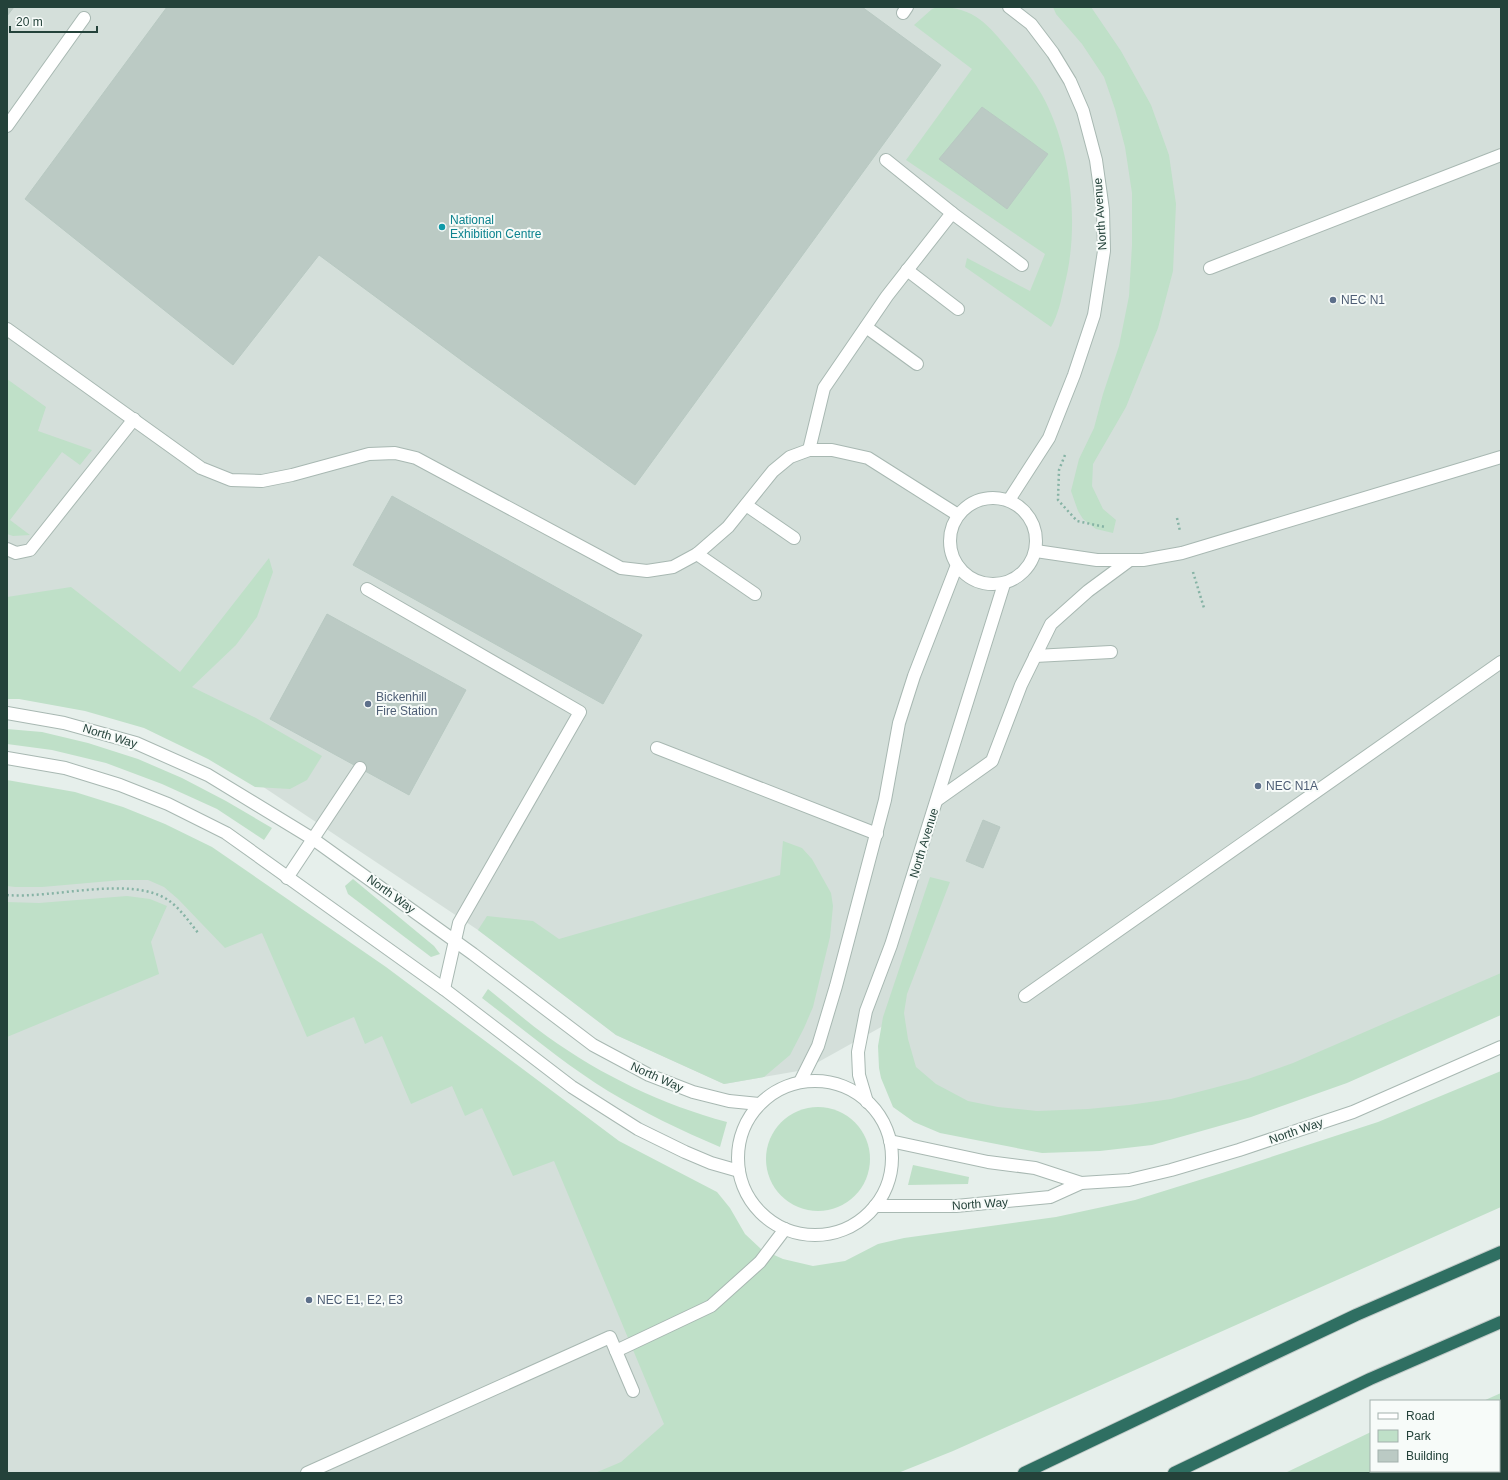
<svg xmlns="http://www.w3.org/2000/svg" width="1508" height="1480" font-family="Helvetica,sans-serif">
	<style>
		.built { fill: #d4dfda }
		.green { fill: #bfe0c8 }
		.building { fill: #bbcac4; stroke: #b8c9c2 }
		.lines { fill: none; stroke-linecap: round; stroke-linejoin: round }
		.minor-casing { stroke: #a8b8b2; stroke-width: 14 }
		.highway-casing { stroke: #c2cac8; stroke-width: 14 }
		.path { stroke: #86b3a5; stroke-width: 2.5; stroke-dasharray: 2 3; stroke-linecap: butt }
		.minor { stroke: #fff; stroke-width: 12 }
		.highway { stroke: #2f6f62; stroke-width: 12 }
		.culture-dot { fill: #0f9aa8; stroke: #f7fbf9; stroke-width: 1.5 }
		.service-dot { fill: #5c6f8a; stroke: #f7fbf9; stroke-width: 1.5 }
		.labels { text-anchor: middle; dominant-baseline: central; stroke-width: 4; stroke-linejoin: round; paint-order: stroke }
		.street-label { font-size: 12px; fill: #24423a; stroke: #f7fbf9 }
		.culture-label { font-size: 12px; fill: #0d838f; stroke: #f7fbf9; text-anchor: start }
		.service-label { font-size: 12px; fill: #4e5e75; stroke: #f7fbf9; text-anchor: start }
	</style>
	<rect width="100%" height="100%" fill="#e6efeb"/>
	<!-- built -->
	<g class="built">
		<polygon points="7,7 1501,7 1501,991 1161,1120 959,1114 893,1054 883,1026 804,1070 724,1084 616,1035 478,930 250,778 154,716 7,680"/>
		<polygon points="7,795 90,806 526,1087 691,1473 7,1473"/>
	</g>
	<!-- green -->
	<g class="green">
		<path d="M938,7c37,0 50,18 72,44 11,14 23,28 32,44 30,54 38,133 22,192 -3,14 -6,28 -13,40l-86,-60 2,-9 63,33 15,-37 -139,-94 66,-91 -58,-44 18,-16z"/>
		<polygon points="1053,7 1091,7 1121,51 1151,105 1169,155 1176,204 1173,271 1158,328 1126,407 1093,464 1092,486 1103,509 1116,520 1113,533 1096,529 1083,519 1078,511 1071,491 1079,459 1094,428 1103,394 1119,346 1129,296 1132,245 1132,193 1125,147 1115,109 1104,77 1082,44 1056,14"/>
		<polygon points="7,379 46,407 38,431 92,450 80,465 62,452 10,520 30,535 13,536 7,534"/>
		<polygon points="269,558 273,572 257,617 236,645 192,687 256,718 322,756 307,780 290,789 255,787 208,759 144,728 85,711 19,699 7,699 7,597 71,587 180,672"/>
		<polygon points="7,729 42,732 88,743 138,759 182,778 226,801 272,828 264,840 217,809 162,784 106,763 52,750 7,744"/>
		<polygon points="7,780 75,792 123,807 165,824 212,847 386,967 619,1141 717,1192 730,1208 745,1234 761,1249 783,1259 813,1266 845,1261 878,1244 904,1238 1056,1217 1135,1200 1222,1173 1378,1122 1501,1071 1501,1207 953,1451 898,1473 595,1473 621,1462 664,1424 554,1161 513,1176 482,1108 465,1116 452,1086 411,1104 382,1036 365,1044 354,1017 307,1037 262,933 225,948 178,899 164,887 148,880 122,880 42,887 15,887 7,886"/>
		<polygon points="783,841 802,848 812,859 831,893 833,906 830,937 813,1007 804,1028 790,1055 764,1077 724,1084 616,1035 478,930 487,916 533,921 559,939 780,875"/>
		<polygon points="930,877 950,882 907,994 904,1013 908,1039 916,1067 936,1084 968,1101 998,1107 1037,1111 1088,1109 1129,1105 1171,1099 1248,1079 1293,1063 1501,973 1501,1015 1347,1083 1251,1117 1152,1145 1100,1151 1042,1153 940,1133 914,1122 893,1107 881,1078 879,1068 878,1046 883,1017"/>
		<polygon points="353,879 434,946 440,954 431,957 348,894 345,886"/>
		<polygon points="127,896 150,899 167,906 151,942 159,974 7,1037 7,902 39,903"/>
		<path d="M488,989c20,16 39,33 60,48 53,38 115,68 179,85l-7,25c-38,-16 -77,-35 -112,-56 -44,-27 -85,-62 -126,-93z"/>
		<circle cx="818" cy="1159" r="52"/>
		<polygon points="913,1165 969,1177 968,1184 908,1185"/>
		<polygon points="1501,1393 1501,1446 1499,1447 1499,1401 1483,1401"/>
		<polygon points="1371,1432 1371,1471 1440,1471 1435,1473 1285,1473"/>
	</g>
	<!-- building -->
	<g class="building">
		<polygon points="7,7 14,7 7,16"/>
		<polygon points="167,7 862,7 941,65 635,485 468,365 319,255 233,365 25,199"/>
		<polygon points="982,107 1048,154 1007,209 939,159"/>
		<polygon points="392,496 642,635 603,704 353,565"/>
		<polygon points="327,614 466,690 409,795 270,719"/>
		<polygon points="983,820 1000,827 983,868 966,861"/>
	</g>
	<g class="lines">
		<!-- minor casing -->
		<g class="minor-casing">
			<g id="minor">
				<polyline points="903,13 907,7"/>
				<polyline points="7,126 84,18"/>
				<polyline points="886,160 952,213"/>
				<polyline points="1210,268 1501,155"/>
				<polyline points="907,270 958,309"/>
				<polyline points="866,327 917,364"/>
				<polyline points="7,329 201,468 231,480 262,481 292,475 369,454 395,453 416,458 621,568 647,571 673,567 697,554 728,527 773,471 790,457 809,450 832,450 868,458 958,515"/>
				<polyline points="809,450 824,388 887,296 952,213 1022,265"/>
				<circle cx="993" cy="541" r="43"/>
				<polyline points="1009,500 1049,438 1074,375 1094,315 1104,251 1103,210 1096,160 1083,111 1070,81 1053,53 1031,24 1009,7"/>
				<polyline points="746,505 794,538"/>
				<polyline points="7,549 16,553 30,550 134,419"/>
				<polyline points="1036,551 1097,560 1143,560 1182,553 1501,457"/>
				<polyline points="697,554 755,594"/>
				<polyline points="367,589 580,712 459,923 444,989"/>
				<polyline points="1035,656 1111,652"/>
				<polyline points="7,713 64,723 136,743 208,775 313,839 473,954 593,1045 649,1075 693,1092 729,1101 759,1104"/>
				<polyline points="657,748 877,834"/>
				<polyline points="7,758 65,768 120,785 168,804 226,833 444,989 572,1087 638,1129 685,1152 711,1163 739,1171"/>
				<polyline points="937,800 992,761 1021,685 1051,624 1088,591 1130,560"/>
				<polyline points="287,878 360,768"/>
				<polyline points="1025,996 1501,662"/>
				<circle cx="815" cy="1158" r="77"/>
				<polyline points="800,1082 818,1046 836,986 885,800 899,723 914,676 957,565"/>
				<polyline points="867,1102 859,1075 858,1052 866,1011 891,945 1004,584"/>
				<polyline points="890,1141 988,1162 1035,1168 1081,1183"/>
				<polyline points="875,1206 956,1206 1050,1197 1081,1183 1129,1180 1171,1170 1239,1150 1353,1112 1501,1047"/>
				<polyline points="616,1351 711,1306 760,1262 785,1229"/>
				<polyline points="307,1473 610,1337 633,1391"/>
			</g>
		</g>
		<!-- highway casing -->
		<g class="highway-casing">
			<g id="highway">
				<polyline points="1024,1473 1356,1315 1501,1252"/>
				<polyline points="1174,1473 1370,1379 1501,1322"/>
			</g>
		</g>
		<!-- path -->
		<g class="path">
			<polyline points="1065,455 1059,470 1058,500 1077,521 1105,527"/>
			<polyline points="1177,518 1180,531"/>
			<polyline points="1193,572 1204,608"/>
			<path d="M7,895c45,4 124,-20 161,5 12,8 22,23 31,34"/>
		</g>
		<!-- minor -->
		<use href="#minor" class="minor"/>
		<!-- highway -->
		<use href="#highway" class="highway"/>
	</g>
	<!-- markers -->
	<circle class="culture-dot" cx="442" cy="227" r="4"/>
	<g class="service-dot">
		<circle cx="1333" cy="300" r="4"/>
		<circle cx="368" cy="704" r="4"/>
		<circle cx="1258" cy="786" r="4"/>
		<circle cx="309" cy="1300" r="4"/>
	</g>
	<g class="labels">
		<!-- street labels -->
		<g class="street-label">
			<text transform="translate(1100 214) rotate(-94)">North Avenue</text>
			<text transform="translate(110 736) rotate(17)">North Way</text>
			<text transform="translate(924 843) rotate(-73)">North Avenue</text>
			<text transform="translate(391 894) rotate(36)">North Way</text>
			<text transform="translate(657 1077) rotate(24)">North Way</text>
			<text transform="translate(1296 1131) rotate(-19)">North Way</text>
			<text transform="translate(980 1204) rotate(-4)">North Way</text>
		</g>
		<!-- culture labels -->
		<g class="culture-label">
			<text x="450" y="220">National<tspan x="450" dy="14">Exhibition Centre</tspan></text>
		</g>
		<!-- service labels -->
		<g class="service-label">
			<text x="1341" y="300">NEC N1</text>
			<text x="376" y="697">Bickenhill<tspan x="376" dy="14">Fire Station</tspan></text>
			<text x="1266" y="786">NEC N1A</text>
			<text x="317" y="1300">NEC E1, E2, E3</text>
		</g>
	</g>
	<!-- border -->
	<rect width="1508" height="1480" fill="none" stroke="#24423a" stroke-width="16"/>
	<!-- legend -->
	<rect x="1370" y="1400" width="130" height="72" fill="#f7fbf9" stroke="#a3b1ad"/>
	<rect x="1378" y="1413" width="20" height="6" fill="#ffffff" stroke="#a3b1ad"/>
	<text x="1406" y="1420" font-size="12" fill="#24423a">Road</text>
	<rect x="1378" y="1430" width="20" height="12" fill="#bfe0c8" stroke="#a3b1ad"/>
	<text x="1406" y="1440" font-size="12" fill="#24423a">Park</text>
	<rect x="1378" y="1450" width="20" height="12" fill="#bbcac4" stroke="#a3b1ad"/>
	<text x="1406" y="1460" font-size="12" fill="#24423a">Building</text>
	<!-- scale -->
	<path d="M10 26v6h87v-6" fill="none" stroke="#24423a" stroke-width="2"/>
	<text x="16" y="26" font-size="12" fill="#24423a" stroke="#f7fbf9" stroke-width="3" paint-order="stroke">20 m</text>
</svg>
